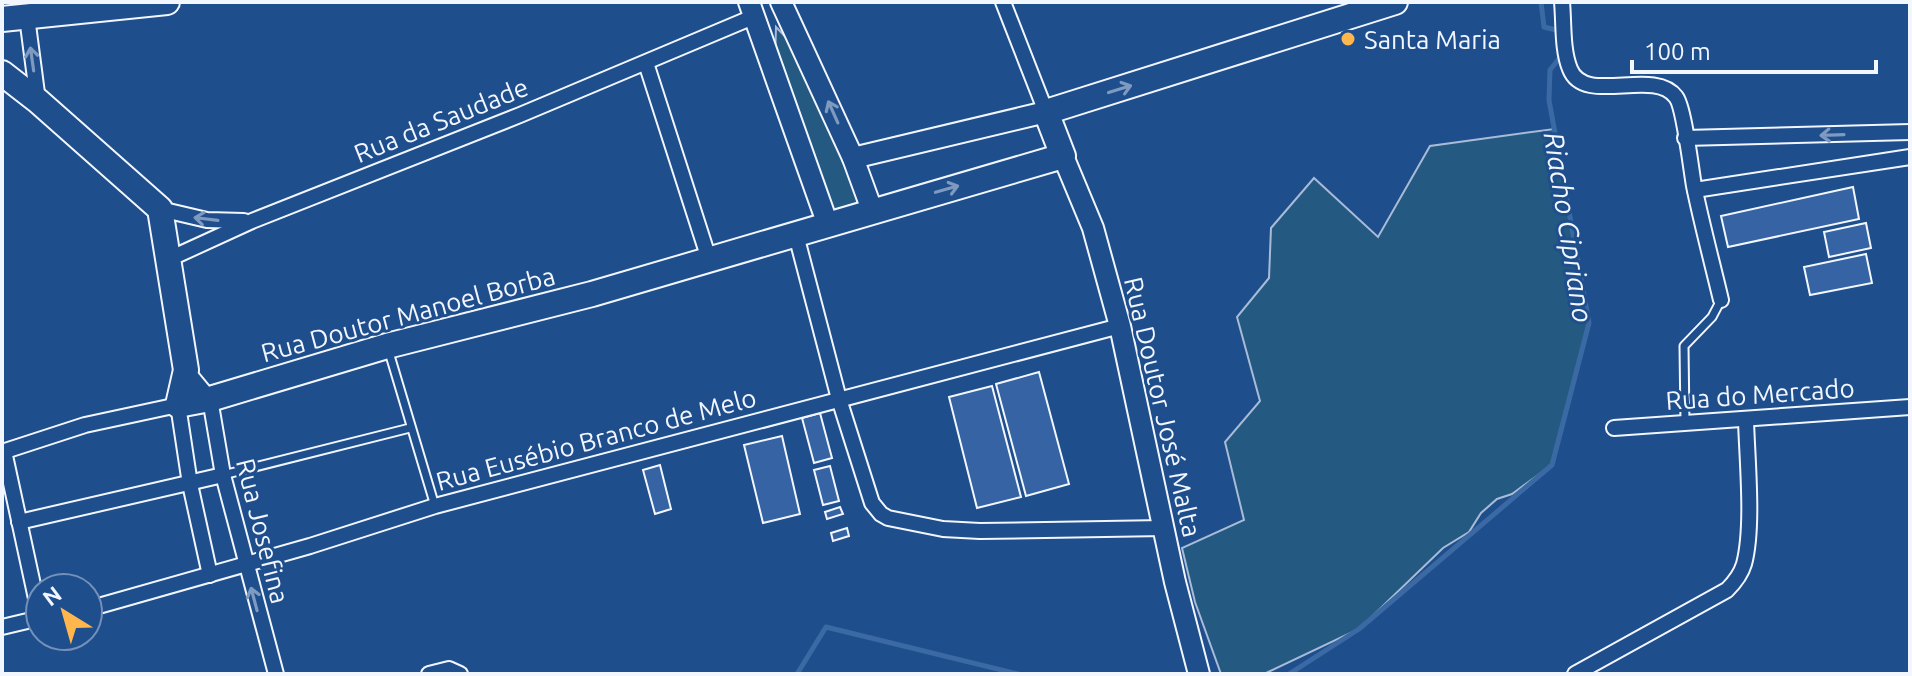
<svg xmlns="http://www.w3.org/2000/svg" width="1912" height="676" font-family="Ubuntu,sans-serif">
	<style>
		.green { fill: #245a82; stroke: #a8bbd7; stroke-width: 2 }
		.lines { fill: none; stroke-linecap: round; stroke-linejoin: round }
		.stream { stroke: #3b69a3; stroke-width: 5 }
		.building { fill: #3563a3; stroke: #f2f6ff; stroke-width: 2 }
		.lane-casing { stroke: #f2f6ff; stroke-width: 11 }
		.street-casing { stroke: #f2f6ff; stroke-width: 18 }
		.secondary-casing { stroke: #f2f6ff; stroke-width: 24 }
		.primary-casing { stroke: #f2f6ff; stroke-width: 28 }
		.lane { stroke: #1f4e8c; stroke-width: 7 }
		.street { stroke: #1f4e8c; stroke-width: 14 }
		.secondary { stroke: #1f4e8c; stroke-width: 20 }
		.primary { stroke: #1f4e8c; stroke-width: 24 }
		.oneway { stroke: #7e9ac0 }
		.poi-dot { fill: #ffb74d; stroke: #1f4e8c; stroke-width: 3 }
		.labels { text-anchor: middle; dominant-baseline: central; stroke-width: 6; stroke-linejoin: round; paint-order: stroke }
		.poi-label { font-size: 26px; fill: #f2f6ff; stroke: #1f4e8c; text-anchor: start }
		.street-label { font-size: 26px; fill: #f2f6ff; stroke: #1f4e8c }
		.water-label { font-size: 28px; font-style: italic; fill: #f2f6ff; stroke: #1f4e8c }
	</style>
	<rect width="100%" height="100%" fill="#1f4e8c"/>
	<!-- green -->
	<g class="green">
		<polygon points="776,27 801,53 866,207 831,217 775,61"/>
		<polygon points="1554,129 1589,323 1552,465 1512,494 1497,499 1481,513 1469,532 1443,548 1359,629 1264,674 1221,674 1195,602 1182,548 1244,520 1225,442 1260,401 1237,317 1269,278 1271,228 1314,178 1378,237 1430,146"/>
	</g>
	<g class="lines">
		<!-- stream -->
		<g class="stream">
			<polyline points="1541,2 1544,27 1560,31 1560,33"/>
			<polyline points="797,674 826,627 1018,674"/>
			<polyline points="1289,674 1359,629 1552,465 1589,323 1549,100 1550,70 1562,55"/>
		</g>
	</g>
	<!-- building -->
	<g class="building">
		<polygon points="1853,187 1859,219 1728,247 1721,216"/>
		<polygon points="1866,223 1871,248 1829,257 1824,232"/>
		<polygon points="1866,254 1872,283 1810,295 1804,267"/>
		<polygon points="1039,372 1069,484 1026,496 996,384"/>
		<polygon points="992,386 1021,497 977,508 949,397"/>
		<polygon points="820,413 832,458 814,463 802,418"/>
		<polygon points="782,436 800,514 763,523 744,445"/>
		<polygon points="660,465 671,509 655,514 643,470"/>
		<polygon points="830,466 839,501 823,505 814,470"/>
		<polygon points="840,507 843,514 827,519 825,512"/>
		<polygon points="847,528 849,536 833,541 831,533"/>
	</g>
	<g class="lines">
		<!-- lane casing -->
		<g class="lane-casing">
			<g id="lane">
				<polyline points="389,352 435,506"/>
				<polyline points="1685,423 1684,346 1712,317 1721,300"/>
				<polyline points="223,475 410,428"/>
			</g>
		</g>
		<!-- street casing -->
		<g class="street-casing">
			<g id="street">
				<polyline points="1003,2 1046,112"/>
				<path d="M1562,2c2,21 0,48 8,67 14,37 84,-2 106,28 8,10 15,72 18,89 8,39 18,76 27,114"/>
				<polyline points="27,17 38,101"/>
				<polyline points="646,63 709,259"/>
				<polyline points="1685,138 1910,132"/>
				<polyline points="1695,190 1910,157"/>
				<polyline points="160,209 207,220 244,221"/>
				<polyline points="796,235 839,399 872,503 881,514 888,518 943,529 980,531 1164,528"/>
				<polyline points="169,259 252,221 520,115 753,17"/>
				<polyline points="186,370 210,399 223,475 276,674"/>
				<polyline points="1614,428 1910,407"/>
				<polyline points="4,451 40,617"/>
				<polyline points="2,452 85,425 178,405 190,484 210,575"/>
				<polyline points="19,522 223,475"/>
				<polyline points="88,609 310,546 435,506 1120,326"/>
				<polyline points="2,627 40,618"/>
				<polyline points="429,674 449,669 460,674"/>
				<path d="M1575,674l152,-84c7,-7 14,-16 17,-26 10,-37 3,-105 2,-144"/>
			</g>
		</g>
		<!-- secondary casing -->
		<g class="secondary-casing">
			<g id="secondary">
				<polyline points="749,2 828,225"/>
				<polyline points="781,2 853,158 872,210"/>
				<polyline points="1063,156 1093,228 1120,326 1175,582 1199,674"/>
				<polyline points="853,158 1046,112"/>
			</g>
		</g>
		<!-- primary casing -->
		<g class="primary-casing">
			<g id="primary">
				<polyline points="2,19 167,2"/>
				<polyline points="2,73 38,101 160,209 186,370 178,405 210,399 387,346 592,294 1063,156 1046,112 1395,2"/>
			</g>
		</g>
		<!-- lane -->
		<use href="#lane" class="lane"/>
		<!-- street -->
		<use href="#street" class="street"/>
		<!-- secondary -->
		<use href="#secondary" class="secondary"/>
		<!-- primary -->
		<use href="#primary" class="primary"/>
	</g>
	<!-- one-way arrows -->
	<defs><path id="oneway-shaft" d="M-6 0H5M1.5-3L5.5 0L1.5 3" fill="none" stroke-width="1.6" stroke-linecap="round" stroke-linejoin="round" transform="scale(2)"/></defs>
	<g class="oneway">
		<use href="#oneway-shaft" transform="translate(32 59) rotate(-98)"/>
		<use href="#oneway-shaft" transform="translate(1120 89) rotate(-17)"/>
		<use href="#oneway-shaft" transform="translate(833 112) rotate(-114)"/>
		<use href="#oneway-shaft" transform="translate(1832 135) rotate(178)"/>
		<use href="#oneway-shaft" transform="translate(947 189) rotate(-16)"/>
		<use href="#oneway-shaft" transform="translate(206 219) rotate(-173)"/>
		<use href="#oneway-shaft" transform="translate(254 599) rotate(-105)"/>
	</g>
	<!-- markers -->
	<circle class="poi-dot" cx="1348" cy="39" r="8"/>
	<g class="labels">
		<!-- poi labels -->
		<g class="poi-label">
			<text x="1364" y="39">Santa Maria</text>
		</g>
		<!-- street labels -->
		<g class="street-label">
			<text transform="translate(441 120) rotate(-22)">Rua da Saudade</text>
			<text transform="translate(408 314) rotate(-15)">Rua Doutor Manoel Borba</text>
			<text transform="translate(1760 394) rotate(-4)">Rua do Mercado</text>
			<text transform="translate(1163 407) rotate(77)">Rua Doutor José Malta</text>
			<text transform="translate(596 439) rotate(-15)">Rua Eusébio Branco de Melo</text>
			<text transform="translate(263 531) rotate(76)">Rua Josefina</text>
		</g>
		<!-- water labels -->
		<g class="water-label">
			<text transform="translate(1569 227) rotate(81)">Riacho Cipriano</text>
		</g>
	</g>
	<!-- border -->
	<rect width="1912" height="676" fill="none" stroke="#f2f6ff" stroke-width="8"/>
	<!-- north arrow -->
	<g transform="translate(64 612) rotate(323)"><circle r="38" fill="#1f4e8c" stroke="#7391ba" stroke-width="2"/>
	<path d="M0-6L14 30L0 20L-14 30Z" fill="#ffb74d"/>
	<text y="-12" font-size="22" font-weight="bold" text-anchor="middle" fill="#f2f6ff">N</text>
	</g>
	<!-- scale -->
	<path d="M1632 60v12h244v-12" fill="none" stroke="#f2f6ff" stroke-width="4"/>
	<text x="1644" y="60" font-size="24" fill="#f2f6ff" stroke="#1f4e8c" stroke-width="6" paint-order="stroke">100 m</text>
</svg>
